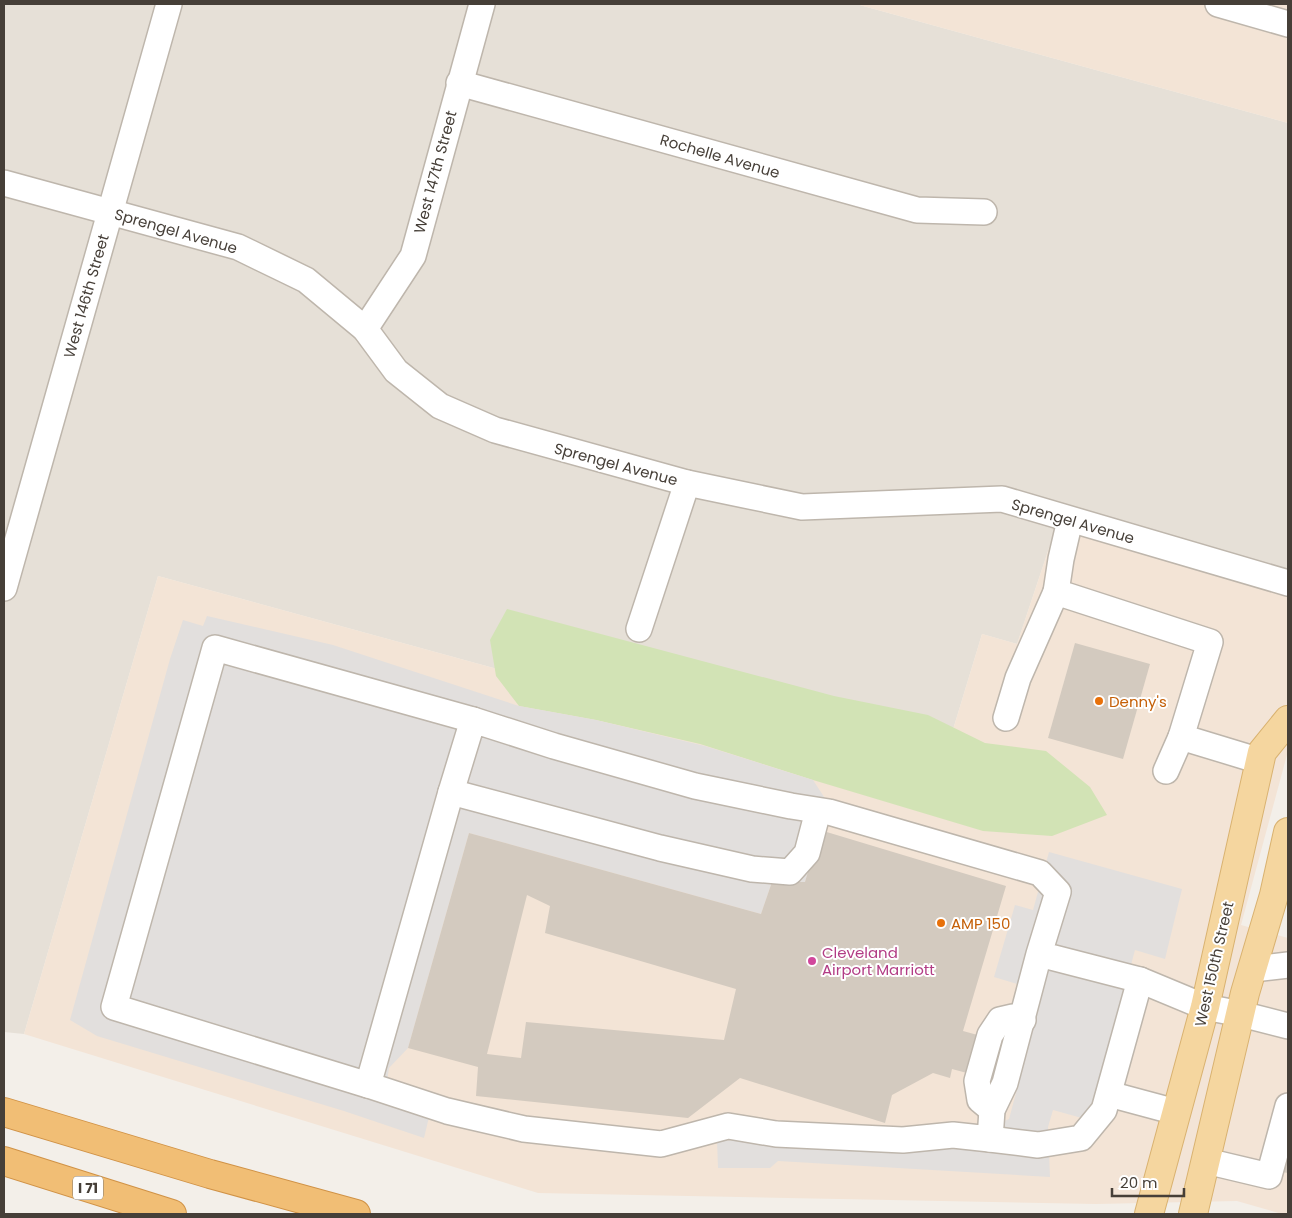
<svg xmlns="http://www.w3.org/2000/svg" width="1292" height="1218" font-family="Poppins,sans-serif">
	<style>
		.residential { fill: #e6e0d7 }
		.commercial { fill: #f3e4d6 }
		.green { fill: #d2e3b5 }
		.parking { fill: #e2dfdd }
		.building { fill: #d3cabf; fill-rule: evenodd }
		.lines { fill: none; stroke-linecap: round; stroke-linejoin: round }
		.minor-casing { stroke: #beb6ac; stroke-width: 28 }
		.major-casing { stroke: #d9b270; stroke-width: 30 }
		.highway-casing { stroke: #d09246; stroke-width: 30 }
		.minor { stroke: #fff; stroke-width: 25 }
		.major { stroke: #f5d69f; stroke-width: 28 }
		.highway { stroke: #f1be75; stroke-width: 28 }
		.food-dot { fill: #e8710a; stroke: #fff; stroke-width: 2 }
		.hotel-dot { fill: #d1479c; stroke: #fff; stroke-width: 2 }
		.labels { text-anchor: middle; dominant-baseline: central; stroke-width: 4; stroke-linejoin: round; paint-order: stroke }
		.shield { fill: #fff; stroke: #7e7974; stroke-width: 1 }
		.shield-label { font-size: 14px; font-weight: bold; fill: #463f38 }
		.street-label { font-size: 15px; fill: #463f38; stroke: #fff }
		.food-label { font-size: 15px; fill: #c56008; stroke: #fff; text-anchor: start }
		.hotel-label { font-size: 15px; fill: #b23c85; stroke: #fff; text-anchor: start }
	</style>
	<rect width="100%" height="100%" fill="#f3efe9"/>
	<!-- residential -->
	<polygon class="residential" points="4,4 856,4 1288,123 1288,588 1056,527 1017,644 982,634 935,789 158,576 24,1034 4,1032"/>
	<!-- commercial -->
	<g class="commercial">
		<polygon points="856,4 1288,4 1288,123"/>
		<polygon points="1056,527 1288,588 1288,751 1241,925 1288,938 1288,1214 1282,1214 1237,1201 1096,1204 538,1193 24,1034 158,576 935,789 982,634 1017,644"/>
	</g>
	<!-- green -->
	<polygon class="green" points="507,609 834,696 928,715 985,743 1046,751 1090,787 1107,815 1052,836 983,831 813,780 700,744 596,720 519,706 496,676 490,640"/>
	<!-- parking -->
	<g class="parking">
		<polygon points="207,616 333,645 519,706 596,720 705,746 813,780 828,803 805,882 772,882 761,914 469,833 408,1048 389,1068 385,1094 430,1113 424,1138 344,1111 97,1036 70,1020 170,659 183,620 203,626"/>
		<polygon points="1049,852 1182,889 1165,959 1135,950 1089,1120 1053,1110 1048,1127 1050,1177 778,1161 770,1168 718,1168 717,1140 945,1147 1009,1119 1043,992 994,977 1015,905 1033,910"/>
	</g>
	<!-- building -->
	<g class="building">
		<polygon points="1075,643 1150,664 1123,759 1048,738"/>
		<path d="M820,830l186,56 -43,145 44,12 -10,38 -45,-12 -2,9 -17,-5 -41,22 -7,28 -145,-45 -52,40 -212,-22 2,-29 -70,-19 61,-215 292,81 11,-32h33zM527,895l23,11 -5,27 191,56 -12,51 -198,-18 -5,36 -34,-4z"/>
		<polygon points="1288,1150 1288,1173 1282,1172"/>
	</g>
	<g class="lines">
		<!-- minor casing -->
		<g class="minor-casing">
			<g id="minor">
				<polyline points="1218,4 1288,24"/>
				<polyline points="459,83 917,210 984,212"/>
				<polyline points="4,183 238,247 306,280 365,329 396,371 440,406 495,430 687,483 802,507 1002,499 1288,583"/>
				<polyline points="365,329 413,256 482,4"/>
				<polyline points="1070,520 1061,559 1056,592 1210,642 1181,737 1260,761"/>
				<polyline points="4,588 169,4"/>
				<polyline points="639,629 687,483"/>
				<polyline points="1006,718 1018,678 1056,592"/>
				<polyline points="1166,771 1181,737"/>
				<polyline points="451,792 660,848 752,869 790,872 807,853 818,811"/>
				<polyline points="1039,954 1005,1083 992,1110 990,1139 953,1135 903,1140 776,1134 728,1126 661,1144 524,1129 447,1111 368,1085 451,792 473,720 554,746 695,786 791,806 829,812 1040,873 1058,892 1039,954 1140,980 1205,1007 1241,1014 1288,1026"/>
				<polyline points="1253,969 1288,965"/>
				<polyline points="368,1085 114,1007 215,648 473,720"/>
				<polyline points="1109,1094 1176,1112"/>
				<polyline points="992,1110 980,1100 977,1081 990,1035 1000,1020 1013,1017 1023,1020"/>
				<polyline points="990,1139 1038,1145 1081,1138 1104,1110 1140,980"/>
				<polyline points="1206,1161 1269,1176 1288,1106"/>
			</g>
		</g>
		<!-- major casing -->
		<g class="major-casing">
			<g id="major">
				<polyline points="1149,1214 1205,1007 1262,752 1288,720"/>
				<polyline points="1193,1214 1245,993 1274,895 1288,832"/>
			</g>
		</g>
		<!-- highway casing -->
		<g class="highway-casing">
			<g id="highway">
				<polyline points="4,1112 210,1174 356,1214"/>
				<polyline points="4,1161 172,1214"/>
			</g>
		</g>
		<!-- minor -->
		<use href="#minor" class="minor"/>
		<!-- major -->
		<use href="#major" class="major"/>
		<!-- highway -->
		<use href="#highway" class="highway"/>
	</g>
	<!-- markers -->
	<g class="food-dot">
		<circle cx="1099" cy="701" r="5"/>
		<circle cx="941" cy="923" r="5"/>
	</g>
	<circle class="hotel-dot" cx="812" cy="961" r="5"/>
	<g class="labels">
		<!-- shield labels -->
		<rect class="shield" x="73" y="1176.5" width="30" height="23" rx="4"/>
		<g class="shield-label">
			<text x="88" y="1188">I 71</text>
		</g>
		<!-- street labels -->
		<g class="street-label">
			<text transform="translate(720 156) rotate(16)">Rochelle Avenue</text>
			<text transform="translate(435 172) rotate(-75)">West 147th Street</text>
			<text transform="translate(176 231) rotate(16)">Sprengel Avenue</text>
			<text transform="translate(86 296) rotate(-74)">West 146th Street</text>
			<text transform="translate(616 464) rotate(15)">Sprengel Avenue</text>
			<text transform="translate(1073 521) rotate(16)">Sprengel Avenue</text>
			<text transform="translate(1214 964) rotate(-77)">West 150th Street</text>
		</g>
		<!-- food labels -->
		<g class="food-label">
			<text x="1109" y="701">Denny's</text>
			<text x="951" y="923">AMP 150</text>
		</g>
		<!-- hotel labels -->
		<g class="hotel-label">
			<text x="822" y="952">Cleveland<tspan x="822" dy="17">Airport Marriott</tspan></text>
		</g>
	</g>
	<!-- border -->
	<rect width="1292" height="1218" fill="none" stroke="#463f38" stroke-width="10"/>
	<!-- scale -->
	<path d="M1112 1188v8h72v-8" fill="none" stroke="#463f38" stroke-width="2.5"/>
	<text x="1120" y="1188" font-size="15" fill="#463f38" stroke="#ffffff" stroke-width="4" paint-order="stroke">20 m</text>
</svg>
